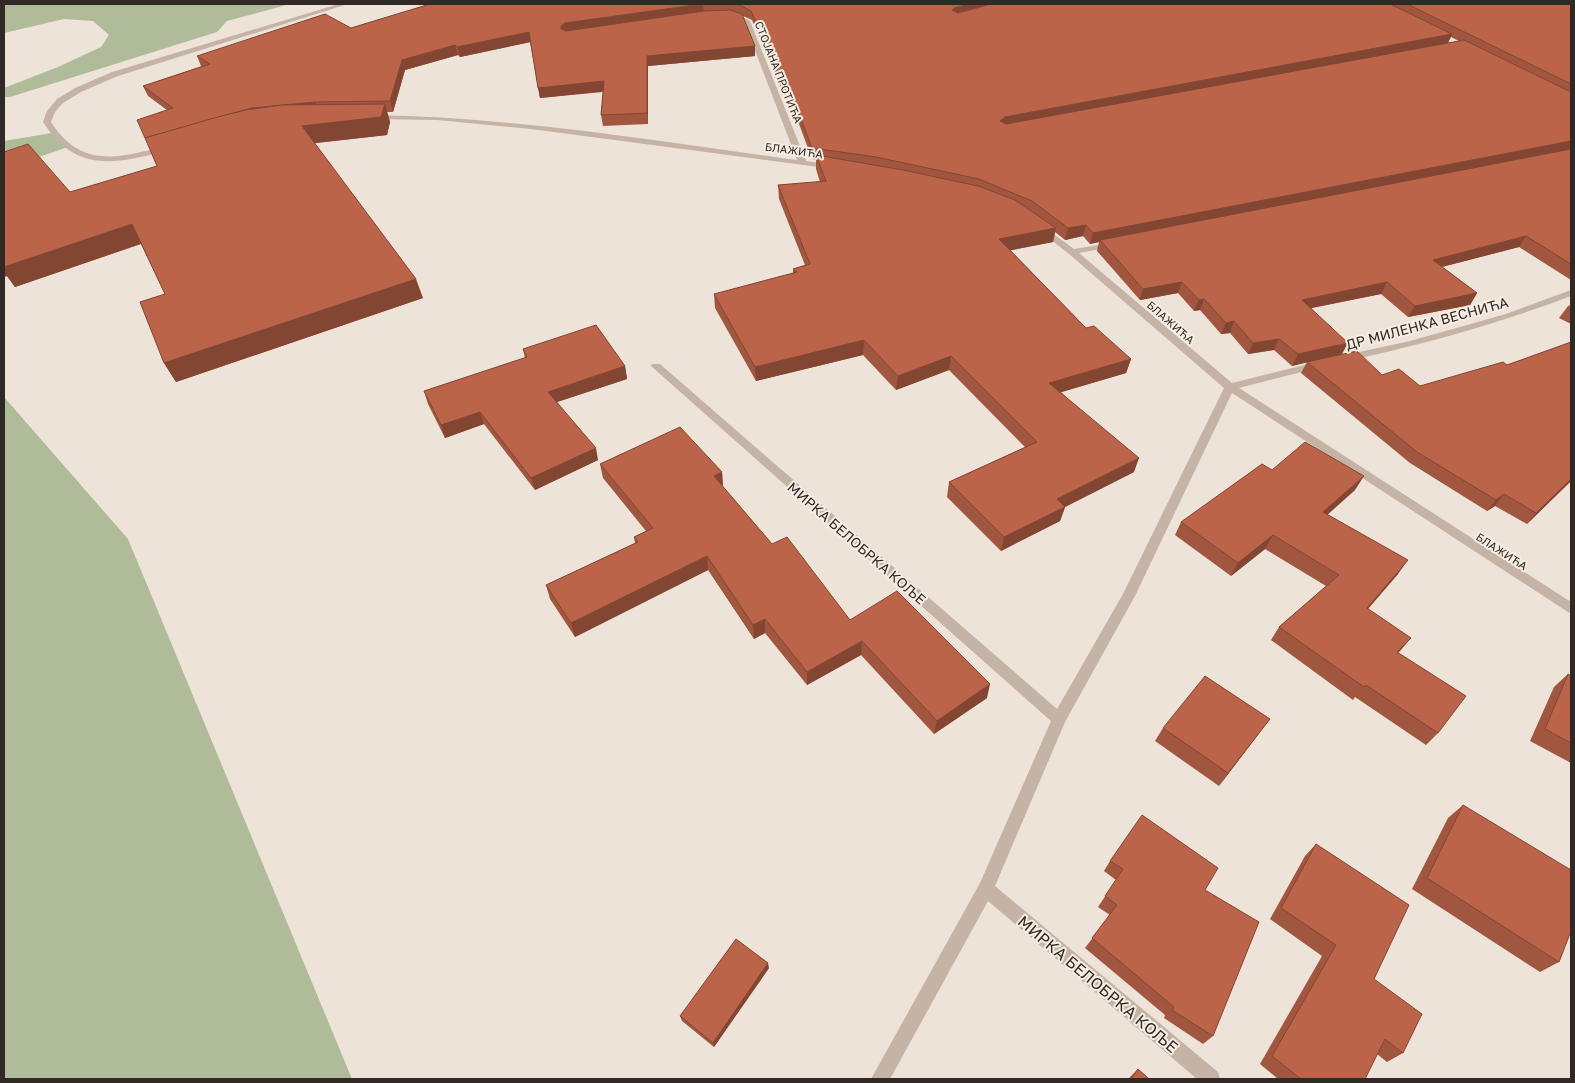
<svg xmlns="http://www.w3.org/2000/svg" width="1575" height="1083" font-family="'Golos Text',sans-serif">
	<style>
		.green { fill: #b0bb9a }
		.lines { fill: none; stroke-linecap: round; stroke-linejoin: round }
		.minor { fill: #c5b3a5; fill-rule: evenodd }
		.wall { fill: #a1563f; fill-rule: evenodd }
		.shaded-wall { fill: #834633 }
		.building { fill: #bb6449; stroke: #834633 }
		.labels { text-anchor: middle; dominant-baseline: central; stroke-width: 4; stroke-linejoin: round; paint-order: stroke }
		.far-street-label { font-size: 11px; fill: #312926; stroke: #f6eee3 }
		.street-label { font-size: 14px; fill: #312926; stroke: #f6eee3 }
		.near-street-label { font-size: 16px; fill: #312926; stroke: #f6eee3 }
	</style>
	<rect width="100%" height="100%" fill="#eee3d8"/>
	<!-- green -->
	<g class="green">
		<polygon points="4,4 290,4 227,21 217,32 10,97 4,97 4,88 58,67 101,47 109,35 93,21 64,19 4,33"/>
		<polygon points="52,133 68,147 4,169 4,141"/>
		<polygon points="4,397 128,539 352,1079 4,1079"/>
	</g>
	<g class="lines">
		<!-- minor -->
		<g class="minor">
			<path d="M339,4h9l-230,72 -37,16 -18,11 -8,9 -4,10c30,47 68,36 115,24l4,2 -1,2c-52,14 -93,24 -126,-28l4,-11 10,-12 18,-11 37,-16z"/>
			<path d="M730,14l11,2 9,5 56,140 28,4v4l-303,-40 -94,-9 -65,-1 -4,-2 4,-2c143,2 284,26 425,45l-53,-138 -16,-5 -1,-1z"/>
			<polygon points="1040,224 1074,249 1117,242 1117,246 1079,253 1232,383 1321,361 1325,362 1326,364 1325,366 1239,388 1571,602 1571,614 1232,393 1135,596 1065,722 995,886 1218,1072 1220,1079 1197,1079 988,901 890,1079 871,1079 980,883 1051,721 651,366 652,364 660,364 1057,709 1123,594 1224,388 1069,254 1037,229 1036,227"/>
			<path d="M1571,290v6c-74,28 -149,49 -226,65l-5,-3 1,-2 69,-15 96,-27z"/>
		</g>
	</g>
	<!-- wall -->
	<g class="wall">
		<path d="M430,4h1141v276l-52,-33 -77,20 35,26 -7,12 -62,12 -27,-23 -70,14 31,46 40,21 38,11 87,-21 64,-23v139l-44,43 -32,-18 -8,5 -77,-48 -109,-90 6,-11 -15,4 -18,-16 -26,4 -18,-21 -9,1 -21,-24 -6,1 -16,-18 -38,7 -43,-49 2,-9 -9,2 -7,-8 -18,4 -10,-8 -2,10 -43,8 76,78 45,31 -5,14 -65,19 73,80 -69,35 -5,14 -59,30 -54,-54 2,-15 76,-35 -76,-77 -53,20 -33,-35 -107,26 -41,-73 -1,-14 79,-21v-4l12,-4 -26,-66 -1,-14 42,-3 -4,-13v-9l-4,-1 -20,-54 -3,1 -37,-86 -9,-4 12,30v10l-107,10v58l-45,2 -2,-11 2,-23 -63,6 -10,-56 -70,15 -2,-2 -53,15 -12,42h-6l3,10 -3,13 -73,8 109,155 -247,84 -12,-19 1,-69 -24,-50 -126,43 -8,-11 -3,1v-125l66,40 87,-26 10,-56 -19,-14 -5,-10 59,-20h-1l-4,-10 154,-28zM1451,37l8,4 -11,2z"/>
		<polygon points="1571,305 1571,324 1559,318 1568,306"/>
		<polygon points="523,349 625,366 627,379 557,402 598,460 535,490 484,424 445,438 428,404 424,391 525,358"/>
		<polygon points="600,464 722,472 723,487 772,544 850,620 987,698 934,734 861,655 807,685 765,633 754,639 708,570 575,637 550,599 546,585 635,543 634,537 646,531 603,478"/>
		<polygon points="1272,470 1355,490 1327,514 1398,574 1368,609 1398,652 1438,733 1426,745 1355,697 1353,700 1271,640 1279,627 1326,586 1265,549 1231,576 1175,535 1181,522"/>
		<polygon points="1568,674 1571,676 1571,763 1530,741 1554,687"/>
		<polygon points="1163,728 1260,732 1219,786 1155,741"/>
		<polygon points="1463,805 1559,962 1540,972 1412,889 1448,818"/>
		<polygon points="1316,844 1374,979 1403,1053 1387,1062 1377,1054 1365,1079 1278,1079 1260,1064 1322,956 1270,919 1305,856"/>
		<polygon points="1110,861 1205,890 1213,1036 1203,1044 1164,1018 1165,1015 1085,948 1110,915 1098,907 1116,880 1104,871"/>
		<polygon points="769,968 714,1047 682,1021 680,1016"/>
		<polygon points="1138,1069 1149,1079 1128,1079"/>
	</g>
	<!-- shaded-wall -->
	<g class="shaded-wall">
		<polygon points="703,4 704,13 563,39 561,26 565,23"/>
		<polygon points="968,4 1000,4 952,17 952,10 954,8"/>
		<polygon points="529,32 531,42 460,57 457,47"/>
		<polygon points="1452,34 1447,44 1004,127 1000,121 1005,117"/>
		<polygon points="455,45 458,55 405,70 393,112 390,101 402,60"/>
		<polygon points="755,46 755,56 648,66 648,124 647,113 647,56"/>
		<polygon points="604,81 605,91 540,98 538,88"/>
		<polygon points="315,102 319,112 145,139 252,108"/>
		<polygon points="385,104 390,122 387,135 308,144 302,126"/>
		<polygon points="1571,141 1571,151 1100,240 1099,242 1090,244 1093,233"/>
		<polygon points="132,224 143,243 15,287 7,276 4,277 4,267"/>
		<polygon points="1086,225 1083,236 1065,240 1068,228"/>
		<polygon points="1056,228 1053,242 997,253 999,239"/>
		<polygon points="1526,236 1519,247 1426,271 1433,260"/>
		<polygon points="416,279 423,298 176,382 164,363"/>
		<polygon points="1182,282 1178,293 1140,300 1143,289"/>
		<polygon points="1387,282 1381,294 1297,311 1302,300"/>
		<polygon points="1477,293 1470,305 1408,317 1415,306"/>
		<polygon points="1204,299 1200,310 1194,311 1199,300"/>
		<polygon points="1234,321 1230,333 1221,334 1226,323"/>
		<polygon points="1279,339 1274,350 1248,354 1253,343"/>
		<polygon points="864,340 863,355 756,381 755,367"/>
		<polygon points="1348,343 1342,354 1292,366 1298,354"/>
		<polygon points="951,356 949,370 896,390 898,376"/>
		<polygon points="1131,359 1126,373 1045,397 1049,383"/>
		<polygon points="625,366 627,379 551,404 548,392"/>
		<polygon points="480,412 484,424 445,438 441,425"/>
		<polygon points="596,448 598,460 535,490 531,478"/>
		<polygon points="1139,458 1134,472 1065,507 1060,521 1001,551 1004,537 1057,499"/>
		<polygon points="722,472 723,487 714,476"/>
		<polygon points="1364,476 1355,490 1315,526 1323,512"/>
		<polygon points="1571,479 1571,481 1527,524 1536,513"/>
		<polygon points="1504,494 1495,506 1487,511 1496,500"/>
		<polygon points="1273,535 1265,549 1231,576 1238,563"/>
		<polygon points="707,556 708,570 575,637 571,623"/>
		<polygon points="1408,560 1398,574 1357,621 1367,608"/>
		<polygon points="765,619 765,633 754,639 753,625"/>
		<polygon points="1411,638 1400,651 1386,664 1397,652"/>
		<polygon points="862,641 861,655 807,685 807,672"/>
		<polygon points="990,684 987,698 934,734 937,721"/>
		<polygon points="1270,719 1260,732 1219,786 1228,773"/>
		<polygon points="768,963 769,968 714,1047 713,1043"/>
	</g>
	<!-- building -->
	<g class="building">
		<polygon points="430,4 702,4 565,23 561,26 561,29 566,31 704,11 730,10 742,14 755,46 647,56 647,113 601,115 604,81 538,88 529,32 457,47 455,45 402,60 390,101 315,102 252,108 145,138 137,120 173,108 143,86 210,64 197,56 325,14 351,28"/>
		<polygon points="733,4 968,4 954,8 952,10 958,13 991,4 1390,4 1452,34 1005,117 1000,121 1006,124 1464,40 1571,92 1571,141 1093,233 1086,225 1068,228 1032,201 979,179 876,157 812,148 792,95 789,95 751,11 740,5"/>
		<polygon points="1407,4 1571,4 1571,84"/>
		<polygon points="385,104 381,117 302,126 416,279 164,363 140,302 165,294 132,224 4,267 4,152 28,144 70,192 157,166 145,138 221,116 246,110 282,105"/>
		<polygon points="1571,149 1571,264 1526,236 1433,260 1477,293 1415,306 1387,282 1302,300 1348,343 1298,354 1279,339 1253,343 1234,321 1226,323 1204,299 1199,300 1182,282 1143,289 1100,240"/>
		<polygon points="816,155 903,170 978,186 1015,200 1056,228 999,239 1086,328 1094,326 1131,359 1049,383 1139,458 1057,499 1065,507 1004,537 949,482 1037,442 951,356 898,376 864,340 755,367 714,294 797,272 793,269 810,264 778,185 826,181"/>
		<polygon points="596,325 625,366 548,392 596,448 531,478 480,412 441,425 424,391 527,357 523,349"/>
		<polygon points="1571,342 1571,479 1536,513 1504,494 1496,500 1417,452 1307,362 1357,351 1382,375 1399,369 1420,386 1503,362 1507,365"/>
		<polygon points="680,427 722,472 714,476 772,544 787,537 850,620 897,591 990,684 937,721 862,641 807,672 765,619 753,625 707,556 571,623 546,585 638,542 634,537 653,528 600,464"/>
		<polygon points="1305,442 1364,476 1323,512 1408,560 1367,608 1411,638 1397,652 1466,696 1438,733 1366,685 1364,687 1279,627 1339,575 1273,535 1238,563 1181,522 1262,464 1272,470"/>
		<polygon points="1568,674 1571,676 1571,743 1545,729"/>
		<polygon points="1205,676 1270,719 1228,773 1163,728"/>
		<polygon points="1463,805 1571,870 1571,931 1559,962 1427,878"/>
		<polygon points="1142,815 1218,868 1205,890 1259,922 1213,1036 1172,1010 1174,1007 1092,938 1117,905 1105,896 1123,869 1110,861"/>
		<polygon points="1316,844 1409,905 1374,979 1422,1014 1403,1053 1385,1039 1365,1079 1301,1079 1272,1056 1336,945 1281,908"/>
		<polygon points="736,939 768,963 713,1043 680,1016"/>
		<polygon points="1138,1069 1149,1079 1131,1079"/>
	</g>
	<g class="labels">
		<!-- far-street labels -->
		<g class="far-street-label">
			<text transform="translate(779 72) rotate(68)">СТОЈАНА ПРОТИЋА</text>
			<text transform="translate(794 150) rotate(8)">БЛАЖИЋА</text>
			<text transform="translate(1171 322) rotate(41)">БЛАЖИЋА</text>
			<text transform="translate(1502 551) rotate(33)">БЛАЖИЋА</text>
		</g>
		<!-- street labels -->
		<g class="street-label">
			<text transform="translate(1427 323) rotate(-15)">ДР МИЛЕНКА ВЕСНИЋА</text>
			<text transform="translate(857 543) rotate(41)">МИРКА БЕЛОБРКА КОЉЕ</text>
		</g>
		<!-- near-street labels -->
		<g class="near-street-label">
			<text transform="translate(1098 984) rotate(40)">МИРКА БЕЛОБРКА КОЉЕ</text>
		</g>
	</g>
	<!-- border -->
	<rect width="1575" height="1083" fill="none" stroke="#312926" stroke-width="10"/>
</svg>
